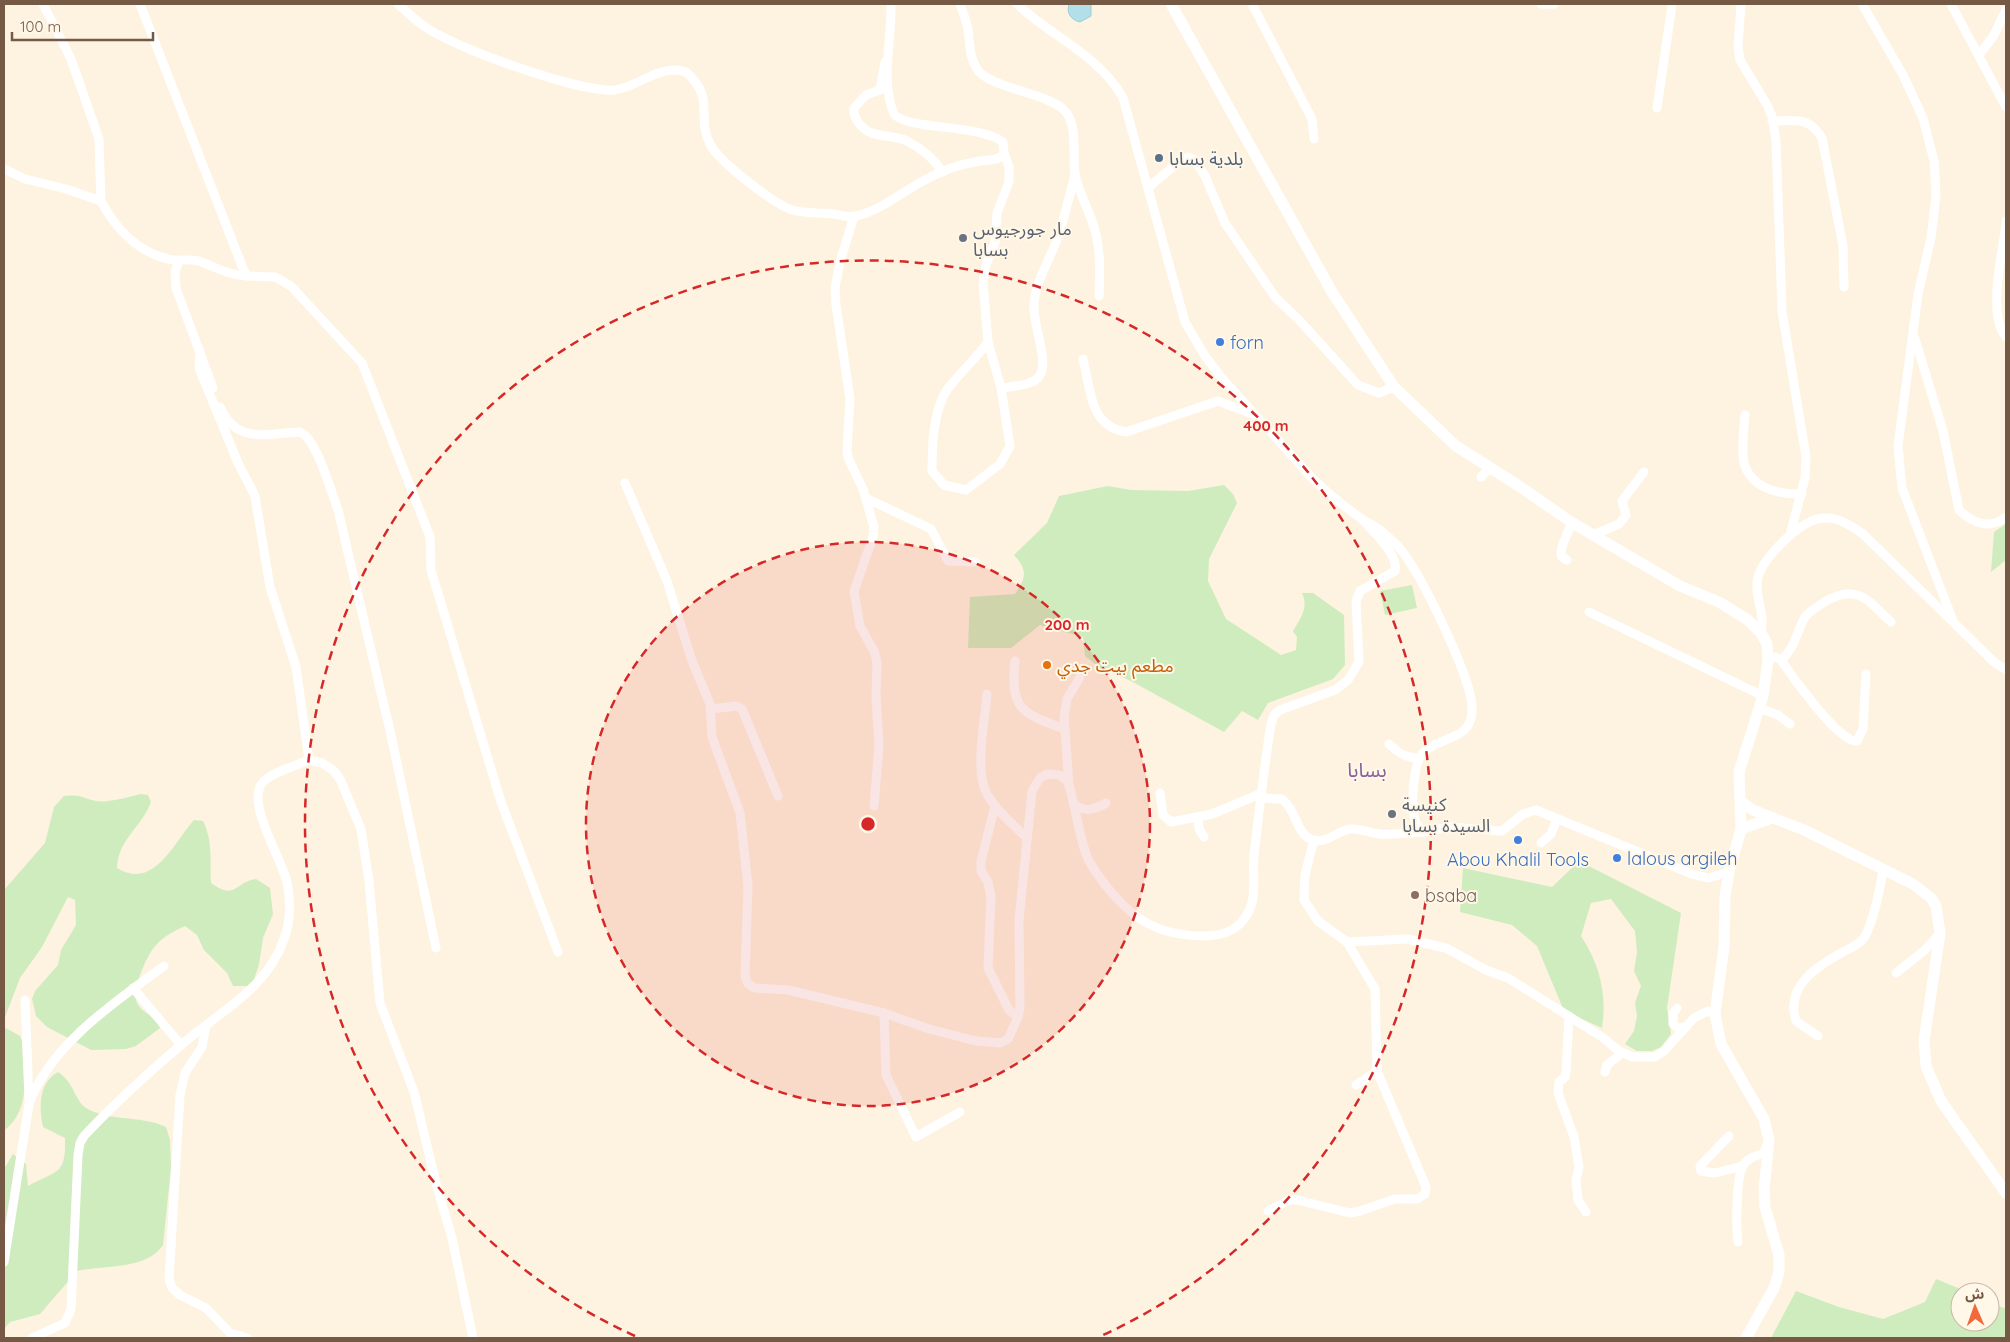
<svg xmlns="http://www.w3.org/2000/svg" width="2010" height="1342" font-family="Quicksand,'Noto Sans Arabic',sans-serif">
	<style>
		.green { fill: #cfecbe }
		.water { fill: #b3dfe9; stroke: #99cfdb }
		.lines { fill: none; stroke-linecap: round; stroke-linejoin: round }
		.minor { stroke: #fff; stroke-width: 9 }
		.tertiary { stroke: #fff; stroke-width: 11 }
		.ring { fill: none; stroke: #d62828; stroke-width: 2.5; stroke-dasharray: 9 6 }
		.service-dot { fill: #5c6f8a; stroke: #fff7e8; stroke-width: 2 }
		.worship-dot { fill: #6b7280; stroke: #fff7e8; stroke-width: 2 }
		.shop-dot { fill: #3f7fe0; stroke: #fff7e8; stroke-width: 2 }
		.food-dot { fill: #e8710a; stroke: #fff7e8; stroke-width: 2 }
		.education-dot { fill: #8d6e63; stroke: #fff7e8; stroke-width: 2 }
		.labels { text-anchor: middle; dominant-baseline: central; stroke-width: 4; stroke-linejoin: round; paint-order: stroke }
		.service-label { font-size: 18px; fill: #4e5e75; stroke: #fff7e8; text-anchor: start }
		.worship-label { font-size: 18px; fill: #5b616d; stroke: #fff7e8; text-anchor: start }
		.shop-label { font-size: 18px; fill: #366cbe; stroke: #fff7e8; text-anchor: start }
		.food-label { font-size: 18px; fill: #c56008; stroke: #fff7e8; text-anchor: start }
		.education-label { font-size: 18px; fill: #785e54; stroke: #fff7e8; text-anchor: start }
		.quarter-label { font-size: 20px; fill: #89609b; stroke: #fff7e8 }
		.centre { fill: #d62828; stroke: #fff7e8; stroke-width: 2.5 }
		.ring-label { font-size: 15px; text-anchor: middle; font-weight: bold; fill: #d62828; stroke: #fff7e8; stroke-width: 4; stroke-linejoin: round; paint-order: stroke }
	</style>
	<rect width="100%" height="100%" fill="#fef3e0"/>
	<!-- green -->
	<g class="green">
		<path d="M1224,485l9,9 4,9 -28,56 -1,22 18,38 55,36 15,-5 1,-13 -4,-6c7,-12 16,-23 9,-38h11l31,22 1,50 -12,14 -65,24 -10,17 -16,-9 -18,21 -93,-51 -31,-13 -15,-12 -2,-19 -43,-12 -29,23h-43l2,-51 45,-3c11,-16 13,-24 -1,-39l33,-32 12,-27 49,-10 23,4 57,1z"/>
		<polygon points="2006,524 2006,560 1991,572 1994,532"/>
		<polygon points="1412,585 1417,608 1385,615 1380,591"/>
		<path d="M141,794l7,1 3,7c-9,25 -33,37 -34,66 37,23 57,-26 77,-48l9,1c10,20 7,40 8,62 25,18 24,-1 45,-4l14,9 3,26 -10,24 -4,26 -7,22h-19l-6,-13 -23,-23 -7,-15 -12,-9c-29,13 -35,23 -46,52 -2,6 -5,15 -3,22 4,14 21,15 24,28l-24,18 -10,3 -35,1 -44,-23 -11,-11 -4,-17 3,-8 23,-26 3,-15 15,-25 -1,-25 -7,-3 -26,50 -22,31 -16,42v-130l41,-47 9,-36 10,-11c17,-2 18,2 32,5 13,2 32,-4 45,-7z"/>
		<path d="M1579,861l102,52 -14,95 4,26 -10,13 -9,4h-15l-12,-7 9,-13 3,-15 -2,-13 6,-17 -7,-15 3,-19 -2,-21 -24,-32 -20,4 -10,33c19,29 26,58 21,92l-38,-17 -27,-65 -25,-21 -52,-13 3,-44 89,19z"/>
		<path d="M4,1027l16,9 2,5c1,33 11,65 -17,89z"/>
		<path d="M58,1072c16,10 17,29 28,36 24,14 55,7 80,19l4,13 1,28 -8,77c-16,25 -60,20 -86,26l-37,43 -30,8 -6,7v-160l9,-15 13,10 2,22c30,-16 38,-11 37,-48l-22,-11c-4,-19 -5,-44 15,-55z"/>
		<polygon points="1936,1279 1968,1292 1960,1292 1960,1322 1990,1322 1990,1302 2006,1309 2006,1338 1771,1338 1796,1291 1839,1307 1883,1319 1925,1302"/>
	</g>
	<!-- water -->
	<path class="water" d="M1069,4h22v12l-11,6c-9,-2 -14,-9 -11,-18z"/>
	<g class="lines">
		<!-- minor -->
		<g class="minor">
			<path d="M398,4c8,7 17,16 26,22 28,21 156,67 190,64 24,-2 45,-27 72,-18 30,26 10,45 24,72 8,17 64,60 82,66 14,4 28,2 42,4 7,1 15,4 22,2 24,-5 46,-24 67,-35 17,-10 38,-17 57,-20 8,-1 20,0 24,-8l-1,-11c-24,-18 -96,-12 -109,-28 -14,-33 -2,-75 -3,-110"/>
			<path d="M960,4c3,8 6,17 8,25 2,14 1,28 9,40 12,19 67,23 86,40 16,14 9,46 12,65 3,17 13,34 18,50 8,23 7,48 6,72"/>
			<path d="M1017,4c35,33 82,51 106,94l62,224 20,34 16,21 91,101c16,15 32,29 50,41 6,4 14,7 19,12 10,8 20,17 26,27 18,26 65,121 65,150 1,34 -32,27 -49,45 -10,10 -13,56 -7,70 1,3 5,6 7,9l26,-5 53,4 21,-17 13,-4 156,64 16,4 21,-6"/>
			<polyline points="1252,4 1312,119 1314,139"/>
			<polyline points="1541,4 1554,4"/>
			<polyline points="1741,4 1738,46 1740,60 1767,105 1772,116 1776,140 1782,311 1806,457 1805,478 1790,535"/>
			<polyline points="1862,4 1903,75 1923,118 1934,161 1936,195 1931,238 1918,294 1898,446 1902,488 1952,618"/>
			<polyline points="1951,4 2006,107"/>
			<polyline points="1980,54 1994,35 2006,10"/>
			<path d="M885,62l-5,28 -14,5 -12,13c-1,6 1,9 4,14 12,18 32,11 49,19 16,8 26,17 36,31"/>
			<polyline points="1657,108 1672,5"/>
			<path d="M1772,121c23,0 37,-5 50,17l21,108 1,41"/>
			<polyline points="4,169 25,179 66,189 101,201 99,139 71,59 43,4"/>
			<polyline points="1149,187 1181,160 1189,157 1195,160 1205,176 1225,223 1275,297 1300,321 1358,385 1379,393 1394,387"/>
			<path d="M101,201c15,28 35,50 67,58 10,3 20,-1 31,2 16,6 30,14 47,15l-106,-272"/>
			<polyline points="854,216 840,262 835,288 836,305 850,399 847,452 849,460 863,489 874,527 873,537 854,591 860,626 874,651 877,662 876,696 879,745 874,806"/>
			<path d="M2006,221c-2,29 -20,92 0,116"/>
			<polyline points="179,260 175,272 176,288 213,388"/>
			<polyline points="246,276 275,277 291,286 362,363 430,537 431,570 501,802 558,952"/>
			<path d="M1915,339l28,92 16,79c15,14 30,20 47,7"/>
			<path d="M988,342c-12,16 -27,30 -39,45 -16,21 -17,59 -17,84l12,14 22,5 34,-26 10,-18 -9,-58 -13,-46 -5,-59 3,-18 9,-23 2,-29 12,-31v-15l-5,-14"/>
			<polyline points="200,351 199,368 238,463 255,496 270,587 296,667 309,760 322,763 334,771 340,779 361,829 369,881 380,1003 414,1092 437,1187 452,1238 473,1338"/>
			<path d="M1083,359c8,31 6,67 43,73l92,-31 37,14"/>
			<path d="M1001,388c11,-2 33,-2 39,-13 9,-16 -8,-51 -6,-72 2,-22 14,-40 22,-61 8,-22 13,-45 19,-67"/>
			<path d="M220,407c16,37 46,27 80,25 17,7 31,60 38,78l53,225 45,213"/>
			<path d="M1745,415c-1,15 -4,34 -1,48 7,25 35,32 58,31"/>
			<polyline points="1481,477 1490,468"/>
			<path d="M625,483l42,98 25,80 18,43 2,33 28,76 8,73 -3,90 3,8 7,4 33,2 96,23 45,16 47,12 24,2 8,-4 10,-22 2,-10 -1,-87 13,-129 8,-13 7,-4 12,1 9,6c7,24 10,49 18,73 4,12 13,22 20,32 28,34 51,49 96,50 21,0 37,-5 47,-25 8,-16 3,-38 5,-56 5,-44 10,-87 17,-131l3,-9 6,-5 55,-20 13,-10 11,-18 -3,-61 4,-10 35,-20c4,-17 -22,-39 -32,-51"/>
			<polyline points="866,498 931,529 948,561 975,562"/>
			<polyline points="1593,535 1619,524 1626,515 1622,501 1644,472"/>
			<path d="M1567,560l-6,-4c-1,-12 8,-22 10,-34"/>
			<polyline points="1589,612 1763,696"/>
			<path d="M1761,633c5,-20 -8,-38 -3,-56 6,-21 44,-59 67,-59 14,-1 26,8 38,16l131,128 12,8"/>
			<path d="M1775,657l6,3c13,-10 16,-29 24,-43 5,-7 14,-11 21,-16 32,-18 42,0 65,21"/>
			<path d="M1781,660c10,15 59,84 76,81l6,-12 3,-55"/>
			<path d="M1015,661c-5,49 7,52 49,68"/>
			<path d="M987,694c-2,27 -13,77 0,100 9,16 25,30 39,43"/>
			<polyline points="1759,708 1778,715 1790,724"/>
			<polyline points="711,709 736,706 742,709 778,796"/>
			<path d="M1389,744c10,9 16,14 30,14"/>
			<polyline points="1069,786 1064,717 1067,699 1080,677"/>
			<polyline points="1160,793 1163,815 1171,822 1212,814 1260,794"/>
			<path d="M1260,798l22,1c14,11 14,31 25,38 16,11 27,-5 43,-8 10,-1 20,4 30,5 15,1 29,-1 43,-2"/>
			<path d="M1073,803c11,10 21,7 33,0"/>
			<polyline points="995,806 981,861 981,871 988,882 991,897 988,968 1009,1010 1018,1017"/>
			<polyline points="1198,817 1199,829 1204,837"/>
			<polyline points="1314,840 1305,875 1304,900 1318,921 1347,942 1407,939 1446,948 1486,970 1508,978 1602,1037 1619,1051 1633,1057 1655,1057 1664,1051 1694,1018 1708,1011 1715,1014"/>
			<polyline points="1541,843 1551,834 1557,819"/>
			<polyline points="1896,973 1925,950 1940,933"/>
			<polyline points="133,988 181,1045"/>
			<polyline points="25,1000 29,1099"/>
			<polyline points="1677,1008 1673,1013 1673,1024 1678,1028 1686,1027"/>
			<polyline points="884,1013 886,1075 916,1137 960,1112"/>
			<polyline points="1569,1016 1566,1072 1565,1077 1559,1082 1558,1093 1574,1137 1579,1167 1576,1180 1578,1200 1586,1212"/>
			<polyline points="206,1026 202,1047 185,1073 180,1095 169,1279 172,1288 180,1295 206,1308 230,1333 247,1338"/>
			<path d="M1818,1036l-22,-15c-11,-35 21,-55 47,-69 7,-4 14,-6 20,-13 9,-11 18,-54 20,-69"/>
			<polyline points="1605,1072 1607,1065 1622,1053"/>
			<polyline points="1356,1085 1377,1071"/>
			<polyline points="1729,1136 1700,1166 1701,1171 1715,1173 1743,1166"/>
			<polyline points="1268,1211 1289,1200 1297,1200 1350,1213 1360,1211 1395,1199 1417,1199 1425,1194 1426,1187 1377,1071 1375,989 1347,942"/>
			<path d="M1738,1242c-2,-15 -2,-64 5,-77 5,-7 12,-9 20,-11l4,-9"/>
			<path d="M4,1262l25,-158c21,-59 87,-103 135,-138"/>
			<path d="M32,1338l33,-15 6,-14 7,-154 2,-12 4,-7c30,-32 64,-63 97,-91 37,-32 87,-57 103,-106 7,-18 7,-42 2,-60 -6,-23 -42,-80 -22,-98 11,-10 31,-15 45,-21"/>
		</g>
		<!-- tertiary -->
		<g class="tertiary">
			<polyline points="1171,4 1332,292 1394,387 1456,446 1519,486 1571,522 1680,586 1719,602 1748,620 1761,633 1767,644 1768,660 1763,696 1739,772 1741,829 1729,872 1725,896 1724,947 1715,1014 1721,1044 1764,1119 1769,1140 1764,1190 1765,1207 1779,1255 1779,1272 1774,1288 1746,1338"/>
			<polyline points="1740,801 1753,810 1804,830 1913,884 1931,898 1936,906 1940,933 1924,1041 1926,1066 1941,1101 2006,1193"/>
			<polyline points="1741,829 1772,818"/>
		</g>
	</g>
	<!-- distance rings -->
	<circle cx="868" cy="824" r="282" fill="#d62828" fill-opacity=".12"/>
	<g class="ring">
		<circle cx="868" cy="824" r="282"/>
		<path d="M635 1336A563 563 0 1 1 1101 1336"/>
	</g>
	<!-- markers -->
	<circle class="service-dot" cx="1159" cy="158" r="5"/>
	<g class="worship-dot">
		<circle cx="963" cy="238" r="5"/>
		<circle cx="1392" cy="814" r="5"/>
	</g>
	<g class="shop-dot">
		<circle cx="1220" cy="342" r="5"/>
		<circle cx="1518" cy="840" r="5"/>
		<circle cx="1617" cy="858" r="5"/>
	</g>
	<circle class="food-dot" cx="1047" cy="665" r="5"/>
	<circle class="education-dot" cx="1415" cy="895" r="5"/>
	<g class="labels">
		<!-- service labels -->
		<g class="service-label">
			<text x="1169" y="158">بلدية بسابا</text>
		</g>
		<!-- worship labels -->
		<g class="worship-label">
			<text x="973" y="228">مار جورجيوس<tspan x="973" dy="21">بسابا</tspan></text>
			<text x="1402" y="804">كنيسة<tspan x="1402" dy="21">السيدة بسابا</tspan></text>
		</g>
		<!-- shop labels -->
		<g class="shop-label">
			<text x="1230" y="342">forn</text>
			<text x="1627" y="858">lalous argileh</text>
			<text x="1518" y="859" text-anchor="middle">Abou Khalil Tools</text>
		</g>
		<!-- food labels -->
		<g class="food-label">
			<text x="1057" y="665">مطعم بيت جدي</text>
		</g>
		<!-- education labels -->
		<g class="education-label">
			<text x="1425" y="895">bsaba</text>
		</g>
		<!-- quarter labels -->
		<g class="quarter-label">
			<text x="1367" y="769">بسابا</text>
		</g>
	</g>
	<circle cx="868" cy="824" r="8" class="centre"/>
	<g class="ring-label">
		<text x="1266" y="431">400 m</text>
		<text x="1067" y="630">200 m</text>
	</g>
	<!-- border -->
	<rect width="2010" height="1342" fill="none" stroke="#765945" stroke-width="10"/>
	<!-- north arrow -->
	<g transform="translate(1975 1307) rotate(358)"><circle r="24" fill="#fff7e8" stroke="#c8b8a7"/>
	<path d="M0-4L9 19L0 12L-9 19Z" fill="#f26a3b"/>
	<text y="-8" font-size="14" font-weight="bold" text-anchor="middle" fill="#765945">ش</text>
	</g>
	<!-- scale -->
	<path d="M12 32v8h141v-8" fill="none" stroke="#765945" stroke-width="2.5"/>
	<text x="20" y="32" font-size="15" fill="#765945" stroke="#fff7e8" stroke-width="4" paint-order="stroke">100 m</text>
</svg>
